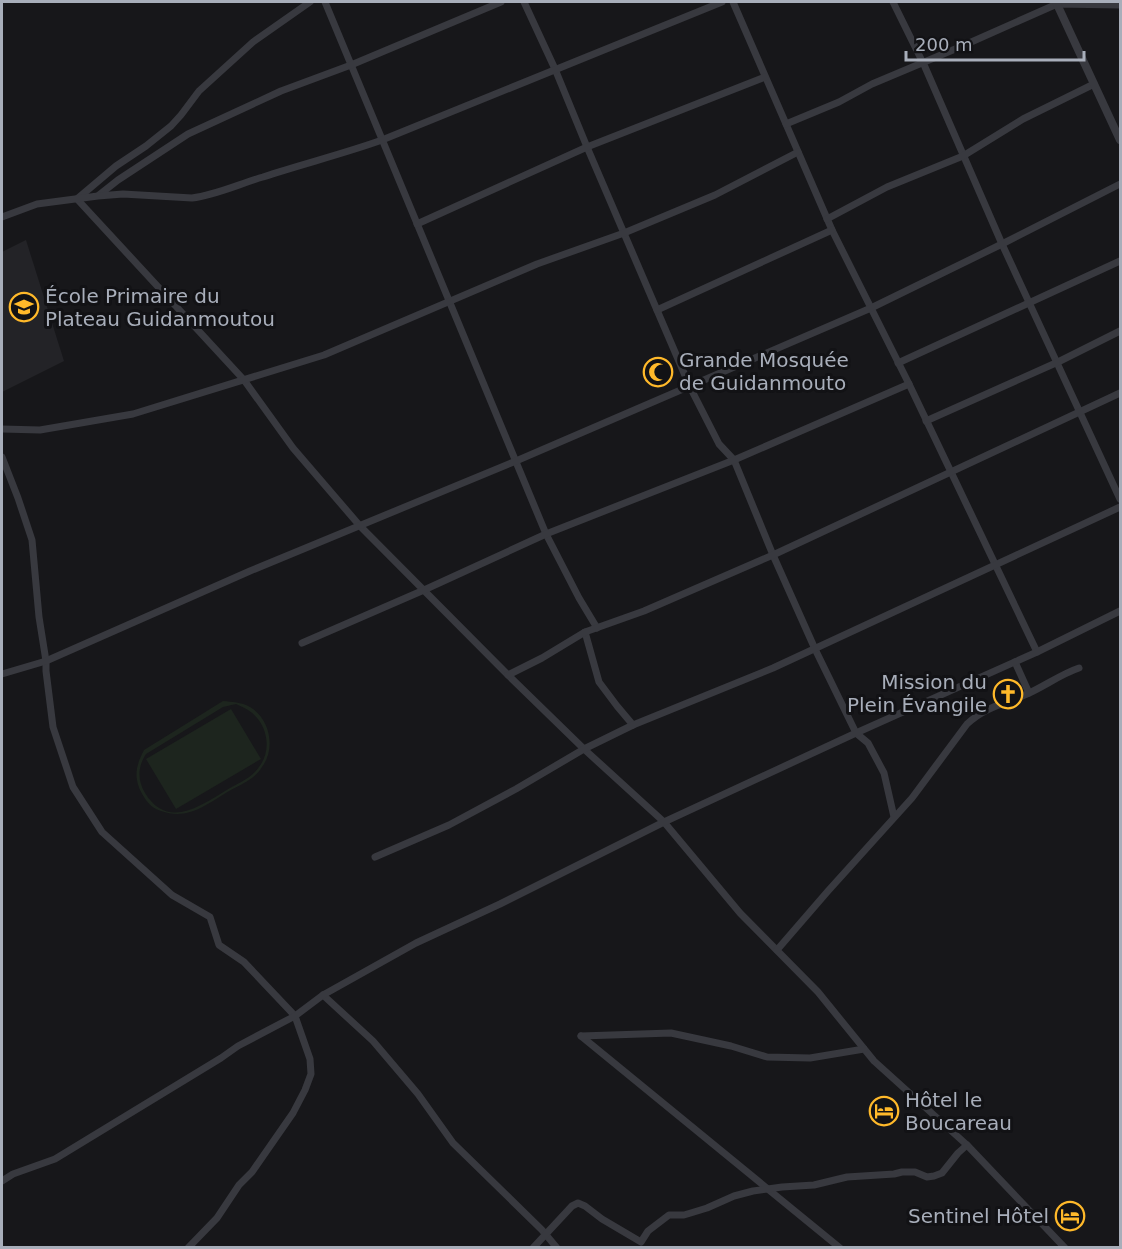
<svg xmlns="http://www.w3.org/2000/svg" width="1122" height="1249" font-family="'DejaVu Sans',sans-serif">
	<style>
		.built { fill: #232327 }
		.green { fill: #1d251e; fill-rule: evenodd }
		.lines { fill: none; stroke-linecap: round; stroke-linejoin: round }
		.minor { stroke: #38393f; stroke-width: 7 }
		.tertiary { stroke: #38393f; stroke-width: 8 }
		.labels { text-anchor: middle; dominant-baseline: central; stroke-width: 6; stroke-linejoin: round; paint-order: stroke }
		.poi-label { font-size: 20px; fill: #a8aeba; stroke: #121215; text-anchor: start }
	</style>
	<rect width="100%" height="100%" fill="#17171a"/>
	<!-- built -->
	<polygon class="built" points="26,240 64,361 2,392 2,252"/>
	<!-- green -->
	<g class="green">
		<path d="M223,701c9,1 18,1 27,6 20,12 26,41 12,60 -7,12 -22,18 -33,24 -22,13 -41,30 -68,20 -7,-2 -13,-7 -17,-14 -11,-17 -9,-30 0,-47zM236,704c4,2 9,4 12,6 19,12 25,39 11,57 -7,11 -23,17 -34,24 -26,16 -58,38 -80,2 -8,-13 -7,-27 1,-39l77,-47z"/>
		<polygon points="231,709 261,759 176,809 146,759"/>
	</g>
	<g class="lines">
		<!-- minor -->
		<g class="minor">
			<polyline points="310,2 253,42 199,91 181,115 171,126 146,146 116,166 77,199 244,380 293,448 360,526 508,675 584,749 664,822 740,913 818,992 874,1061 967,1145 1065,1248"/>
			<polyline points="325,2 546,534 579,598 597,628"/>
			<polyline points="524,2 555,69 587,147 690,387 719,444 734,460 773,555 815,649 856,733 868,743 884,773 894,817"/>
			<polyline points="733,2 832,230 909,384 1037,652"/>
			<polyline points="893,2 925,67 1002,244 1120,499"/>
			<polyline points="786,124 839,102 872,84 960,47 1057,4 1120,5"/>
			<polyline points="99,195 118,180 188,134 281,91 351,65 501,2"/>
			<path d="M2,217l35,-13 61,-8 25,-2 69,4c24,-3 47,-14 71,-21 39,-13 80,-23 119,-37l340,-138"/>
			<polyline points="827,219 887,187 963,156 1023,119 1094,84"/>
			<polyline points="417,224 587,147 765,77"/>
			<polyline points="657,310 832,230"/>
			<polyline points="898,363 1120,261"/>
			<polyline points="926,421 1058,362 1120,331"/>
			<polyline points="2,429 40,430 133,414 324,355 537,264 624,233 715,195 798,152"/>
			<polyline points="2,457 18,498 32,540 39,617 46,661 46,671 53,727 73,787 102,832 172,895 210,917 219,945 244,962 295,1016 310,1059 311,1074 305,1090 293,1113 252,1172 239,1185 217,1218 188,1248"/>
			<polyline points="585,632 599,682 617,706 633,725"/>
			<polyline points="302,643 424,590 546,534 734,460 909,384"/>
			<polyline points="1015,662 1029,693"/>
			<polyline points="2,674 46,661 250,571 516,461 871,308 1002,244 1120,184"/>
			<polyline points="508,675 542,658 585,632 644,611 773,555 1120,393"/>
			<polyline points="375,857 449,825 516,789 584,749 633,725 773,668 1120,507"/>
			<path d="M777,950l51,-59 84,-93 55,-74c18,-17 39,-21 60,-30 18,-8 34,-20 52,-26"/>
			<polyline points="323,995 373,1041 418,1094 453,1143 542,1230 557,1248"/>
			<polyline points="581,1036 840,1248"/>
			<polyline points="581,1036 671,1033 731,1046 767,1057 810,1058 864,1049"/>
			<polyline points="2,1181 13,1174 55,1159 221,1058 238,1046 295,1016 323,995 416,943 500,904 664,822 856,733 1037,652 1120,611"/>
			<polyline points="533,1248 572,1206 578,1203 585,1206 602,1219 641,1242 648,1231 669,1215 684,1215 694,1212 707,1208 734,1196 753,1191 782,1187 814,1185 847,1177 894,1174 902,1172 915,1172 927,1177 934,1176 942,1173 958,1153 967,1145"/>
		</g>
		<!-- tertiary -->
		<polyline class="tertiary" points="1056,2 1120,140"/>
	</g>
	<!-- icons -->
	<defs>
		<g id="school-ring" transform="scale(1.5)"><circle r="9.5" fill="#121215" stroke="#ffb92a" stroke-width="1.5"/><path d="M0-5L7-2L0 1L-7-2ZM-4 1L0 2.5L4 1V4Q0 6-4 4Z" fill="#ffb92a"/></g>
		<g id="mosque-ring" transform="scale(1.5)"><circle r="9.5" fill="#121215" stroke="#ffb92a" stroke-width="1.5"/><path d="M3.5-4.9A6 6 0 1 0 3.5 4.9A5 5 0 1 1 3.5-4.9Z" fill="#ffb92a"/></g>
		<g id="church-ring" transform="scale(1.5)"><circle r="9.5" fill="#121215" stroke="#ffb92a" stroke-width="1.5"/><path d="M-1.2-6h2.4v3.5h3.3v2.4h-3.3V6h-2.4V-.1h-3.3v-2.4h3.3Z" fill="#ffb92a"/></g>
		<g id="hotel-ring" transform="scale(1.5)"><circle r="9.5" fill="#121215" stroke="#ffb92a" stroke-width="1.5"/><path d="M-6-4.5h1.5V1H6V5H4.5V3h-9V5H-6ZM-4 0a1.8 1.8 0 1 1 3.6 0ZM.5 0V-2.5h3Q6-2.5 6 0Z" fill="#ffb92a"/></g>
	</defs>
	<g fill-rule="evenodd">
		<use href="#school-ring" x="24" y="307"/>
		<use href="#mosque-ring" x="658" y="372"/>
		<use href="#church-ring" x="1008" y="694"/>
		<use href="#hotel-ring" x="884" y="1111"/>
		<use href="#hotel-ring" x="1070" y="1216"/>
	</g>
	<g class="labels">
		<!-- poi labels -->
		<g class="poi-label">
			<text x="45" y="296">École Primaire du<tspan x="45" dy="23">Plateau Guidanmoutou</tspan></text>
			<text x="679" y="360">Grande Mosquée<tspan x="679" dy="23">de Guidanmouto</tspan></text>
			<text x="987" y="682" text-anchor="end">Mission du<tspan x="987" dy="23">Plein Évangile</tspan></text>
			<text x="905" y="1100">Hôtel le<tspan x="905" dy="23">Boucareau</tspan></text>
			<text x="1049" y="1216" text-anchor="end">Sentinel Hôtel</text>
		</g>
	</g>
	<!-- border -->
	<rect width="1122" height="1249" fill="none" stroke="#a8aeba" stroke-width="6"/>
	<!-- scale -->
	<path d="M906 51v9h178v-9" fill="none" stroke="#a8aeba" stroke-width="3"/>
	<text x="915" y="51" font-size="18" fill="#a8aeba" stroke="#121215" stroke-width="4.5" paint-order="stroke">200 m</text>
</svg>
